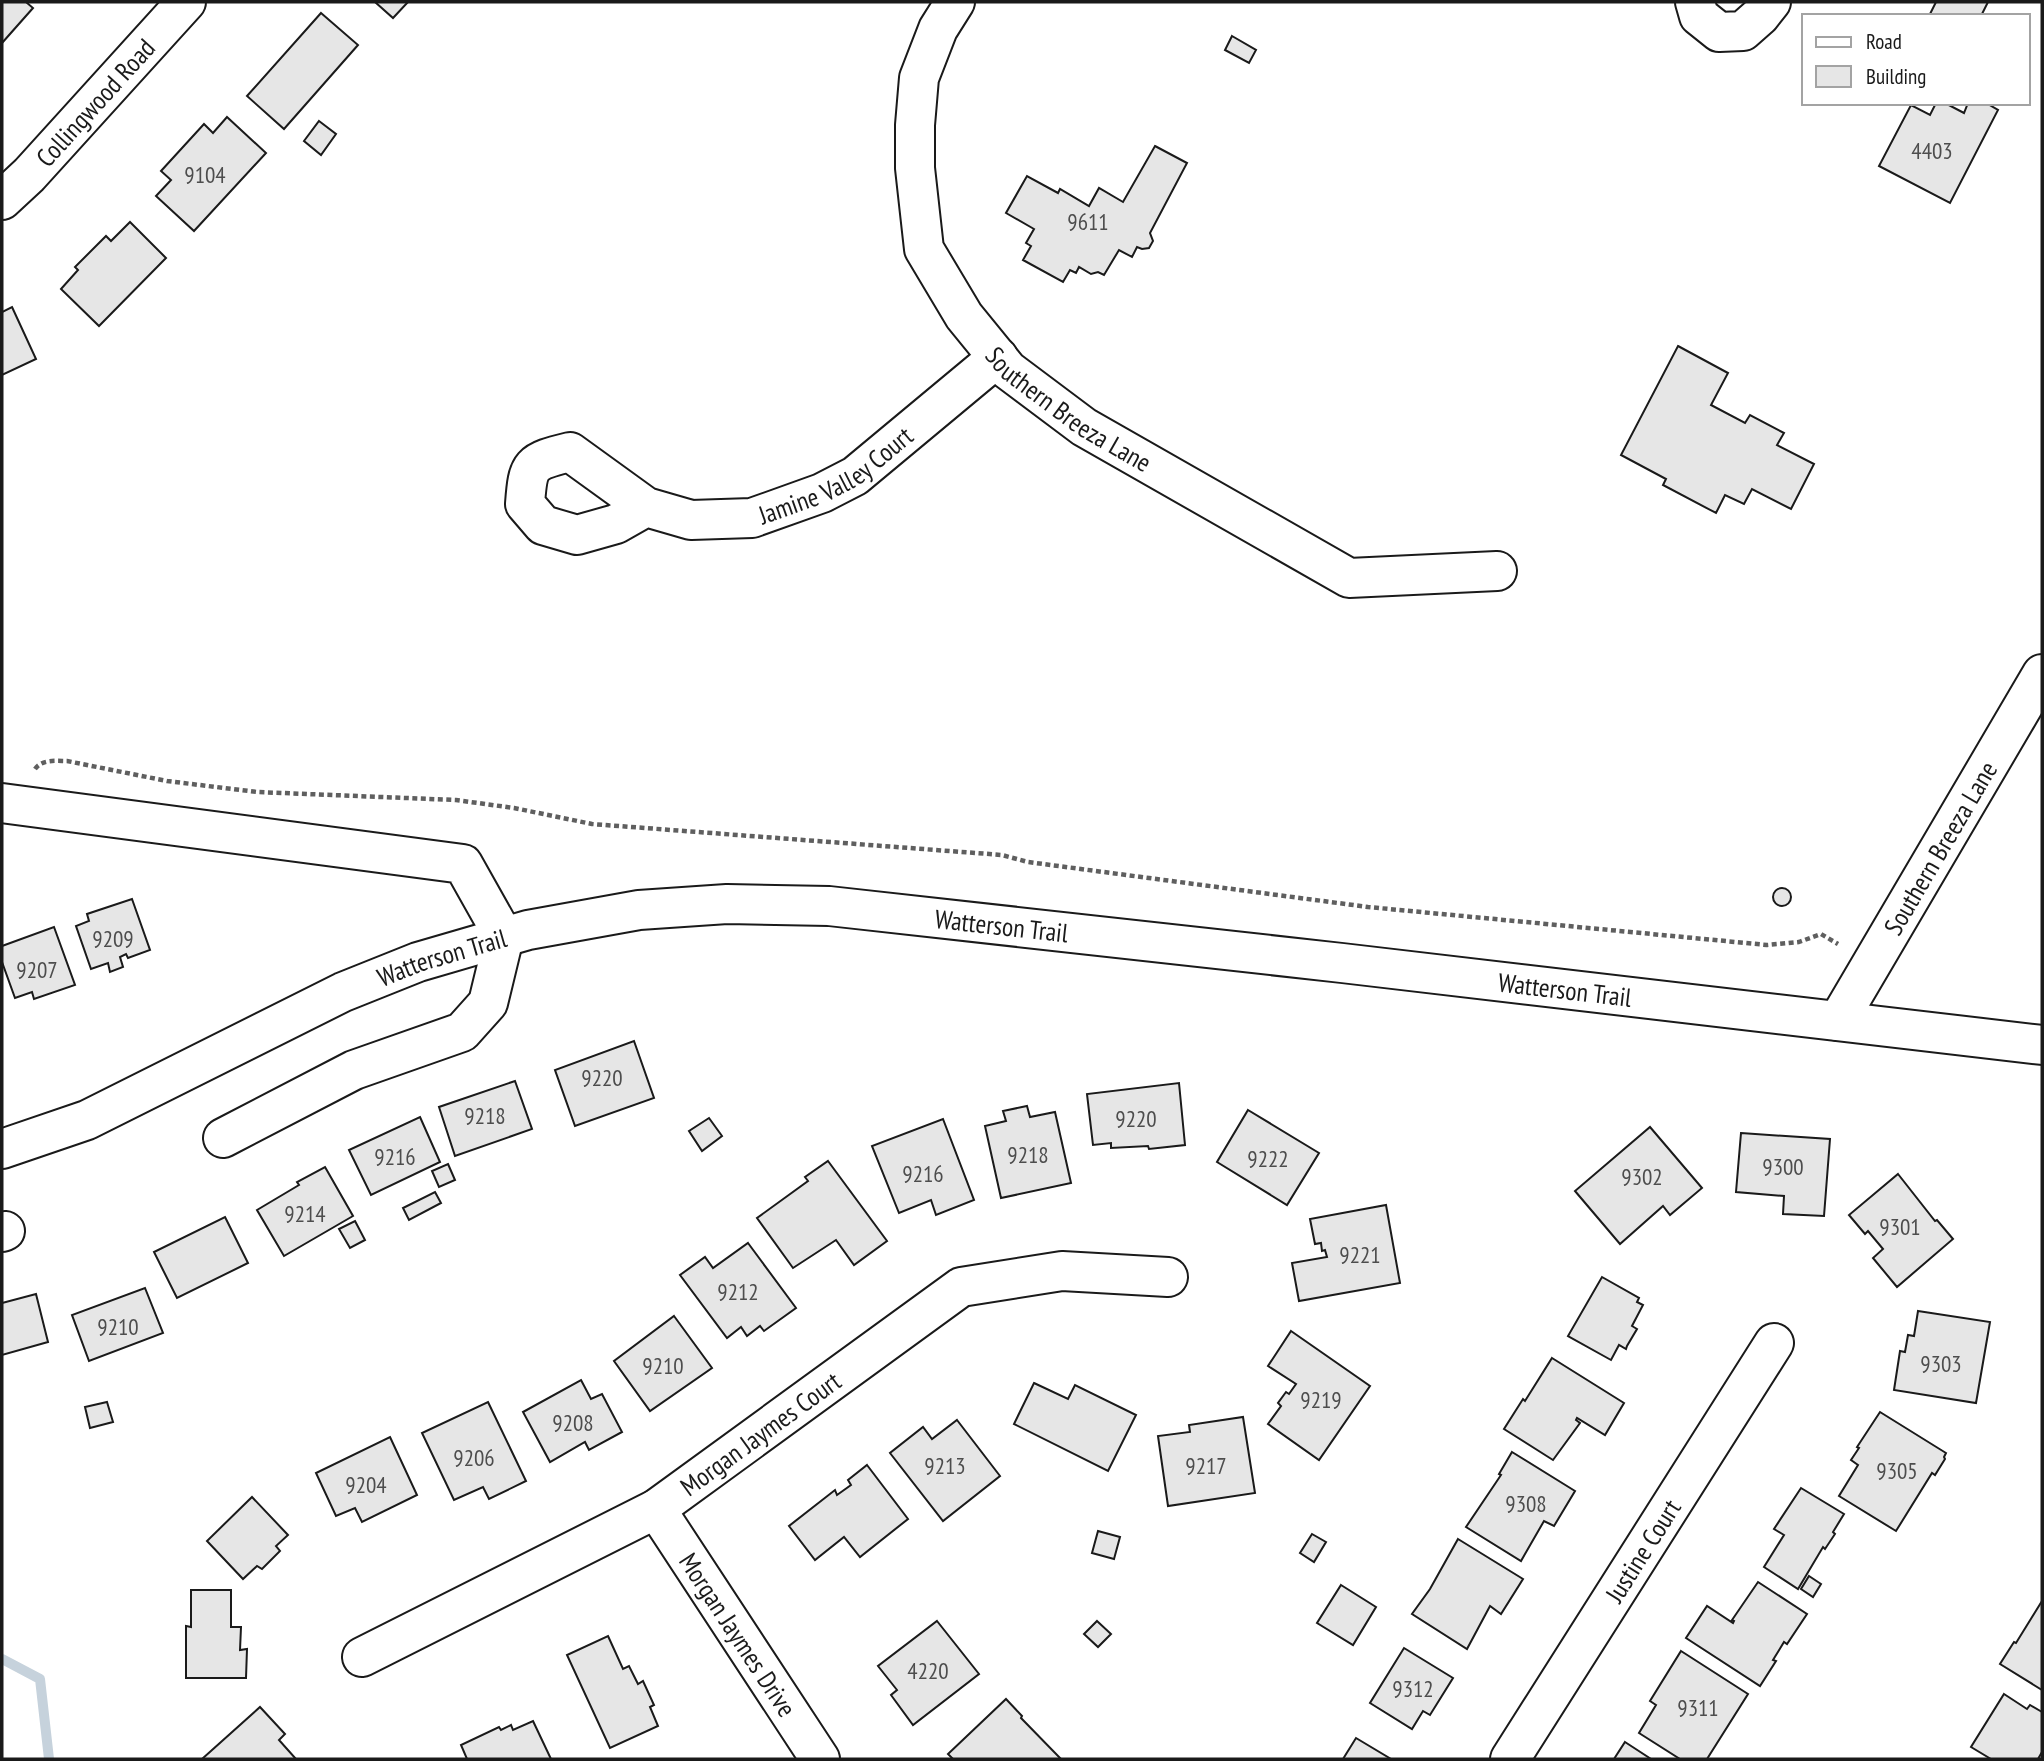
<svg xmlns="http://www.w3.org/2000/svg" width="2044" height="1761" font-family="'PT Sans Narrow',sans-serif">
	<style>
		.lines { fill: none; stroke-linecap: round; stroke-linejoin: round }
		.stream { stroke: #c6d2dc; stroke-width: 10 }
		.building { fill: #e6e6e6; stroke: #1a1a1a; stroke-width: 2 }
		.minor-casing { stroke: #1a1a1a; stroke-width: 42 }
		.major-casing { stroke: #1a1a1a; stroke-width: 42 }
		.path { stroke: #5f5f5f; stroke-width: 4.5; stroke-dasharray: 5 3.5; stroke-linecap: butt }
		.minor { stroke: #fff; stroke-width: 38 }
		.major { stroke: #fff; stroke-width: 38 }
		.labels { text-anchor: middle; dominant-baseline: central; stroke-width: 5; stroke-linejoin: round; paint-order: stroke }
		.number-label { font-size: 23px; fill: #4d4d4d }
		.street-label { font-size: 26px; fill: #1a1a1a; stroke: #fff }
	</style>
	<rect width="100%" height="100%" fill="#fff"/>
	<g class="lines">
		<!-- stream -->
		<polyline class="stream" points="2,1659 40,1679 49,1759"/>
	</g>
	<!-- building -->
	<g class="building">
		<polygon points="2,2 26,2 33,8 2,43"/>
		<polygon points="375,2 408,2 393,18"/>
		<polygon points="1936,2 1988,2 1981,16 1929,16"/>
		<polygon points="321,13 358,45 284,129 247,96"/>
		<polygon points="1232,36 1256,50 1249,63 1225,50"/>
		<polygon points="1936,103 1945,103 1964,113 1968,103 1986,103 1998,110 1950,203 1879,166 1911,105 1930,115"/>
		<polygon points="227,117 266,153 194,231 156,196 171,180 161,171 204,124 213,133"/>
		<polygon points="319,121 336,134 321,155 304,141"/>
		<polygon points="1155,146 1187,163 1150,233 1153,241 1149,248 1142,249 1137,247 1132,257 1119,250 1104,275 1098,272 1091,274 1079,267 1076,273 1070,270 1063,282 1023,260 1031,246 1026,243 1034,229 1006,213 1027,176 1058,193 1060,189 1089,206 1099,188 1123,202"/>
		<polygon points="130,222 166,258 99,326 61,289 78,270 75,267 106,236 111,241"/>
		<polygon points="12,307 36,359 2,375 2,312"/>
		<polygon points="1678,346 1728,373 1711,405 1745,423 1750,415 1784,433 1777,445 1814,464 1791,509 1752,489 1744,504 1725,495 1716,513 1663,485 1666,479 1621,455"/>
		<circle cx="1782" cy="897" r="9"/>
		<polygon points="132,899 150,950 128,958 126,954 120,957 123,967 110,972 108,963 91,969 76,926 89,921 87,914"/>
		<polygon points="54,927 75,985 34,999 32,992 15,998 2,962 2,946"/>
		<polygon points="634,1041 654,1098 575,1126 555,1070"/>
		<polygon points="515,1081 532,1129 455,1156 439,1107"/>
		<polygon points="1179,1083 1185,1145 1149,1149 1148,1146 1111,1148 1111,1143 1093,1145 1087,1094"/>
		<polygon points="1027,1106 1030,1117 1055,1112 1071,1183 1001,1198 985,1126 1006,1121 1003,1111"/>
		<polygon points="1248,1110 1319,1153 1287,1205 1217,1162"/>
		<polygon points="420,1117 440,1162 371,1195 349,1150"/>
		<polygon points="709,1118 722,1136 702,1151 689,1131"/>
		<polygon points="943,1119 974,1200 936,1215 931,1200 899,1213 872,1146"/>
		<polygon points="1650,1127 1702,1188 1670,1215 1663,1206 1620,1244 1575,1191"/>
		<polygon points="1741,1133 1830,1139 1824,1216 1783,1214 1784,1196 1736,1192"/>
		<polygon points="828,1161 887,1241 854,1265 836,1240 793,1268 757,1218 808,1181 805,1177"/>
		<polygon points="448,1164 455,1180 439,1187 432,1171"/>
		<polygon points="325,1167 353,1216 284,1256 257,1210 299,1185 297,1182"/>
		<polygon points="1898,1174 1935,1221 1937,1220 1953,1239 1897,1287 1873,1258 1883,1249 1868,1231 1865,1234 1849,1215"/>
		<polygon points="435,1192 441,1203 409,1220 403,1208"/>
		<polygon points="1386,1205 1400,1283 1299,1301 1292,1263 1327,1257 1325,1250 1322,1251 1321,1243 1315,1244 1310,1219"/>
		<polygon points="225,1217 248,1263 177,1298 154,1252"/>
		<polygon points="355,1221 365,1240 350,1248 339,1229"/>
		<polygon points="748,1243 796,1308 764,1331 760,1326 747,1336 741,1327 727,1338 680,1275 705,1257 713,1268"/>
		<polygon points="1602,1277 1639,1298 1637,1302 1643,1305 1632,1326 1637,1329 1627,1346 1626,1349 1619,1345 1611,1360 1568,1336"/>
		<polygon points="145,1288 163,1333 89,1361 72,1315"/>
		<polygon points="36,1294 48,1342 2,1355 2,1303"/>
		<polygon points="1918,1311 1990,1322 1976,1403 1894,1390 1900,1351 1905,1352 1908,1335 1914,1336"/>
		<polygon points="674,1316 712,1368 650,1411 614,1361"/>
		<polygon points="1291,1331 1370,1386 1319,1460 1268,1424 1281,1406 1278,1403 1286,1392 1289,1394 1296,1384 1268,1366"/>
		<polygon points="1552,1358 1624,1403 1605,1435 1577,1418 1576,1420 1580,1423 1553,1460 1504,1429 1523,1399 1525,1401"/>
		<polygon points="581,1380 591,1399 602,1394 622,1432 589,1450 585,1442 550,1462 523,1412"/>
		<polygon points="1034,1383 1068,1399 1075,1385 1136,1415 1108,1471 1014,1424"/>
		<polygon points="107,1402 113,1422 90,1428 85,1407"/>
		<polygon points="488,1402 526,1481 489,1499 483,1487 454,1500 422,1433"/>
		<polygon points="1880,1412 1946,1453 1944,1457 1945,1459 1935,1475 1932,1473 1896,1531 1839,1496 1858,1465 1851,1460 1859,1448 1857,1447"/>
		<polygon points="1243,1417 1255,1493 1168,1506 1158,1436 1190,1432 1189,1425"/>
		<polygon points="957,1420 1000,1476 943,1521 890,1453 923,1427 932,1439"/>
		<polygon points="390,1437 417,1495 362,1522 355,1508 336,1516 316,1473"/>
		<polygon points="1512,1452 1575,1491 1554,1526 1544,1521 1521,1561 1466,1527 1501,1475 1499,1474"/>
		<polygon points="867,1465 908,1519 860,1557 844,1537 815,1560 789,1526 835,1490 837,1495 851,1485 848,1480"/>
		<polygon points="1801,1488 1844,1514 1833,1532 1835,1534 1825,1549 1823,1547 1798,1589 1764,1567 1784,1535 1774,1529"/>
		<polygon points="252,1497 288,1535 276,1546 280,1551 262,1569 257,1566 243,1579 207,1541"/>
		<polygon points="1098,1531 1120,1537 1114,1559 1092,1553"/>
		<polygon points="1312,1534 1326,1542 1314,1562 1300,1553"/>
		<polygon points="1458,1539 1523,1579 1501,1614 1490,1606 1467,1649 1412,1614 1430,1589"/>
		<polygon points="1809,1576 1821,1584 1813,1597 1801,1589"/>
		<polygon points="1758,1582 1807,1614 1787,1644 1784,1642 1773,1660 1776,1661 1760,1686 1686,1638 1707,1606 1733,1623 1734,1621 1732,1620"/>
		<polygon points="1341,1585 1376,1607 1353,1645 1317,1623"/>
		<polygon points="191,1590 231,1590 231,1627 241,1627 240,1650 247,1649 246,1678 186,1678 186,1626 191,1627"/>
		<polygon points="2042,1601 2042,1690 2000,1664 2014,1642 2016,1643"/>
		<polygon points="937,1621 979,1674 913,1725 891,1695 897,1690 878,1666"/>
		<polygon points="1097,1621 1111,1634 1098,1647 1084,1634"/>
		<polygon points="608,1636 623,1669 629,1666 638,1684 643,1681 654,1705 650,1707 658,1726 610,1748 567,1655"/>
		<polygon points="1404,1648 1453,1678 1430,1715 1423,1711 1412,1729 1370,1703"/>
		<polygon points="1681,1651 1748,1694 1707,1759 1680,1759 1639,1733 1656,1705 1650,1701"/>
		<polygon points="2004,1694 2027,1709 2030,1705 2042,1712 2042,1752 2038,1759 1991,1759 1971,1747"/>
		<polygon points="1006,1699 1022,1716 1021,1718 1061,1759 953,1759 948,1754"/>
		<polygon points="260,1707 285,1734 279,1740 296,1759 202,1759"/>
		<polygon points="533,1721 551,1759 467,1759 461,1745 499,1727 501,1730 511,1725 513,1730"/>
		<polygon points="1356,1738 1391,1759 1343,1759"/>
		<polygon points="1625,1742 1651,1759 1614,1759"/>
	</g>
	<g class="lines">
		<!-- minor casing -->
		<g class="minor-casing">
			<g id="minor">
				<path id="s1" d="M955,2l-17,27 -19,49 -4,47v43l9,81 40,67 44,54 76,57 265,151 148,-7"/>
				<polyline points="1695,2 1699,16 1719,32 1743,31 1760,16 1771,2"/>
				<path id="s2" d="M2,200l27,-25 157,-173"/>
				<path id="s3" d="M646,507l-30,17 -39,11 -34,-10 -18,-21c3,-41 5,-42 45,-52l76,55 45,13 61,-2 70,-25 33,-17 143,-119"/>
				<polyline points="2,803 463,864 504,937 488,1003 462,1032 354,1070 223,1138"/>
				<path id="s4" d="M1838,1021l204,-347"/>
				<polyline points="2,1232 5,1231"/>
				<path id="s5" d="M656,1509l164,250"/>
				<path id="s6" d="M362,1657l294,-148 305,-222 101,-16 106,6"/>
				<path id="s7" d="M1510,1759l264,-416"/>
			</g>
		</g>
		<!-- major casing -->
		<g class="major-casing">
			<g id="major">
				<path id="s8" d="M2,1149l85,-29 256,-128 75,-30 110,-32 111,-20 88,-6 102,2 513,57 700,82"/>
			</g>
		</g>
		<!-- path -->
		<path class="path" d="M35,769c7,-10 21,-8 32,-8l100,20 90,11 199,8 58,8 78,16 410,31 26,7 340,45 399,38 32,-3 22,-8 17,10"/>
		<!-- minor -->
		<use href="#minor" class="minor"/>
		<!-- major -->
		<use href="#major" class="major"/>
	</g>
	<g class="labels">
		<!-- number labels -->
		<g class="number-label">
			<text x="1932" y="150">4403</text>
			<text x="205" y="174">9104</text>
			<text x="1088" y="221">9611</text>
			<text x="113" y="938">9209</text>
			<text x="37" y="969">9207</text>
			<text x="602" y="1077">9220</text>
			<text x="485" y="1115">9218</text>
			<text x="1136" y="1118">9220</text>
			<text x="1028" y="1154">9218</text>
			<text x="395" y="1156">9216</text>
			<text x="1268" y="1158">9222</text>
			<text x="1783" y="1166">9300</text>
			<text x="923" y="1173">9216</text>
			<text x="1642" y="1176">9302</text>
			<text x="305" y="1213">9214</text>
			<text x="1900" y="1226">9301</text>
			<text x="1360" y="1254">9221</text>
			<text x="738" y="1291">9212</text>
			<text x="118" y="1326">9210</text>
			<text x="1941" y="1363">9303</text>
			<text x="663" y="1365">9210</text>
			<text x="1321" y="1399">9219</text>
			<text x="573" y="1422">9208</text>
			<text x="474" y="1457">9206</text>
			<text x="945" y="1465">9213</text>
			<text x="1206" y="1465">9217</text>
			<text x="1897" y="1470">9305</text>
			<text x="366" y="1484">9204</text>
			<text x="1526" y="1503">9308</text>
			<text x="928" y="1670">4220</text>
			<text x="1413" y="1688">9312</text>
			<text x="1698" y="1707">9311</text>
		</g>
		<!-- street labels -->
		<g class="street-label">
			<text stroke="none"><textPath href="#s2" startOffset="135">Collingwood Road</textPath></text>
			<text stroke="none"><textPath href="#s1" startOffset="476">Southern Breeza Lane</textPath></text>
			<text stroke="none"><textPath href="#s3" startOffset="513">Jamine Valley Court</textPath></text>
			<text stroke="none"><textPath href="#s4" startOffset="201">Southern Breeza Lane</textPath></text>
			<text stroke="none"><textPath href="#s8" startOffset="1048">Watterson Trail</textPath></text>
			<text stroke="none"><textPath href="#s8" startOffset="481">Watterson Trail</textPath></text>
			<text stroke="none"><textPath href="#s8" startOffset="1615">Watterson Trail</textPath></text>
			<text stroke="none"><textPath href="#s6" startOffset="458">Morgan Jaymes Court</textPath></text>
			<text stroke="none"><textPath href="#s7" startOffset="247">Justine Court</textPath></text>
			<text stroke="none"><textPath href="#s5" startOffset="150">Morgan Jaymes Drive</textPath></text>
		</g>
	</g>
	<!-- border -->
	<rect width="2044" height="1761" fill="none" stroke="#1a1a1a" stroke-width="7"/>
	<!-- legend -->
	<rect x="1802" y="14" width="228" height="91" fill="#ffffff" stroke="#a3a3a3" stroke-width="2"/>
	<rect x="1816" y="37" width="35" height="10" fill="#ffffff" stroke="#a3a3a3" stroke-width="2"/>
	<text x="1866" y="49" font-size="21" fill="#1a1a1a">Road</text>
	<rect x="1816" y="66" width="35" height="21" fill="#e6e6e6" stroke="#a3a3a3" stroke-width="2"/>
	<text x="1866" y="84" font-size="21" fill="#1a1a1a">Building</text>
</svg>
